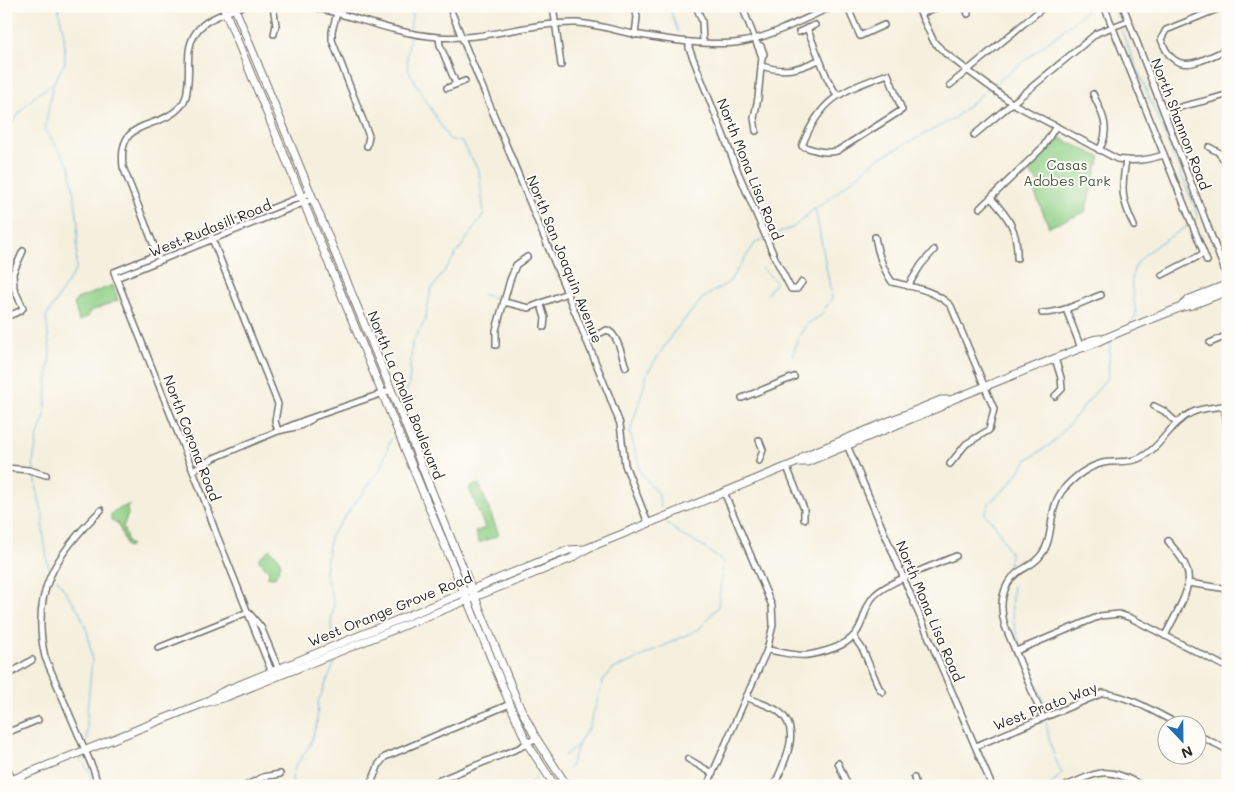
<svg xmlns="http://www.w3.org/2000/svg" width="1234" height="792" font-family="Mali,sans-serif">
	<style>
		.green { fill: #91d188; stroke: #5e7e5a }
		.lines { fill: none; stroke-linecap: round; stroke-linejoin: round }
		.stream { stroke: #68b4e1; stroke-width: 1 }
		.minor-casing { stroke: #72706a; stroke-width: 8 }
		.major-casing { stroke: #72706a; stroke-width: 9 }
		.minor { stroke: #fff; stroke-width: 5 }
		.major { stroke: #fff; stroke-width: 7 }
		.labels { text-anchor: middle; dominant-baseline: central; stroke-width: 4; stroke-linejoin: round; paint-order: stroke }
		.street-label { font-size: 14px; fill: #2b2b2b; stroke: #fdfcf7 }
		.park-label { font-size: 14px; fill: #4a5d47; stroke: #fdfcf7 }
	</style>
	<rect width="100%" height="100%" fill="#fdfcf7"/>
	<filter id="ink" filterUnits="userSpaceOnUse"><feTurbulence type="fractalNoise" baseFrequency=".02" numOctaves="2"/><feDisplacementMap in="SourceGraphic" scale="10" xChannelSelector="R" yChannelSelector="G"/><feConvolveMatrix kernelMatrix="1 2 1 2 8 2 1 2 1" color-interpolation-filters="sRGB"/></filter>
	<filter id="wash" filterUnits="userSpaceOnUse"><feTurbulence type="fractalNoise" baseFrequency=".0096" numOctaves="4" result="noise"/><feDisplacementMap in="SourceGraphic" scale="20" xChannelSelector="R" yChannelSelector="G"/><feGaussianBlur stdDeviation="1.12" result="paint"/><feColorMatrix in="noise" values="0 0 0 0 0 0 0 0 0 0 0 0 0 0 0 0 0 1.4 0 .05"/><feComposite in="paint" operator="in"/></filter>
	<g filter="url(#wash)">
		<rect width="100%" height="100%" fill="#f5f0de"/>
		<!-- green -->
		<g class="green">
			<polygon points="1056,136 1100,157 1085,212 1049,227 1034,191 1041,185 1026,169 1045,152"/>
			<polygon points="113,285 118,300 89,312 89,316 79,321 74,303 77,299"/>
			<polygon points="479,484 499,535 479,543 475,532 485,528 469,488"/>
			<path d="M129,504l1,1 -3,3 1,6 -5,13 5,15 3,3 -4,2 -9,-23 -7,-4v-6c5,-6 13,-6 18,-10z"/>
			<polygon points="270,549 278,557 281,564 275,577 268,577 269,571 259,561 259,558"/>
		</g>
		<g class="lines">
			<!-- stream -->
			<g class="stream">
				<polyline points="669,6 678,32"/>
				<polyline points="1112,6 1117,18"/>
				<polyline points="1121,30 1196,210 1197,218 1193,222"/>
				<polyline points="410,32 413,6"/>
				<polyline points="992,86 1075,21 1090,6"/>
				<polyline points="6,132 23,108 37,94 53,84 65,62 64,35 58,6"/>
				<polyline points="768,237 794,227 815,208 820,206 879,158 953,119 989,88"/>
				<polyline points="762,268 776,282 767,294"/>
				<polyline points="481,294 501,300"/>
				<path d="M1129,325l6,-7 1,-5c-2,-12 -5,-23 -4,-35 1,-25 40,-40 58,-54"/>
				<polyline points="793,356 797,339 807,324 820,316 832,298 815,208"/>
				<polyline points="404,397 409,384 412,343 425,321 431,290 484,214 479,171 462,142 449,139 408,70 407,57 410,36"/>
				<polyline points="34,470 33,462 38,435 45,415 50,351 46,317 76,269 78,221 70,167 45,129 53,84"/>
				<polyline points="35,474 38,495 43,514 43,531 48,565 50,568"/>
				<polyline points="661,508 658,494 641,473 630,432 648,372 673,333 703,298 729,282 756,242 764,239"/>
				<polyline points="1009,575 1010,553 996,526 985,514 989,503 1010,484 1027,460 1051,444 1060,435 1108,377 1110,344 1118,336"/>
				<polyline points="57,579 79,611 88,634 92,661 87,712 87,740"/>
				<path d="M1013,586c-4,26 1,35 7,60"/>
				<polyline points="332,638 331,624 334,603 325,573 330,537 381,468 391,439"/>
				<polyline points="1024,652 1048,711"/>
				<polyline points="1214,656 1228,647"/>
				<path d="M1046,722c3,18 7,35 16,51l-9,10 -6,3"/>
				<polyline points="82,756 81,760 91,774 89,786"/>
				<polyline points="564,756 578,745"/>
				<polyline points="569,769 580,741 589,727 604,679 613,669 632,661 699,629 718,607 723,562 700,544 681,535 667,523"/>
				<polyline points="294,786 292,779 295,767 310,745 317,722 318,702 335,662"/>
				<polyline points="527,786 536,778"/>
			</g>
		</g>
	</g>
	<g filter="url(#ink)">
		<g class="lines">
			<!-- minor casing -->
			<g class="minor-casing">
				<g id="minor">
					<polyline points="273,6 276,25 274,34"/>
					<path d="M309,6c43,9 85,28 129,31 46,4 92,-15 139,-14 21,1 42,9 63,12 29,5 73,12 101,7 27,-4 66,-24 92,-36"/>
					<polyline points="449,6 609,395 620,424 625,465 648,523"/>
					<polyline points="553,6 561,65"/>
					<polyline points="696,6 702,21 703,42"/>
					<polyline points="742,6 762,57"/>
					<polyline points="847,6 860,36 884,25"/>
					<path d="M917,6l17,36 11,11 22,17 45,33 105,56c17,3 30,1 47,-4"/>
					<polyline points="965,6 968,14"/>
					<polyline points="1104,6 1207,261"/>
					<polyline points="1123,6 1228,279"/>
					<path d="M1225,6l-59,24 -5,9c14,40 38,22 67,10"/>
					<polyline points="337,13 332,31 332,40 369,136 367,146"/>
					<polyline points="921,14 940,6"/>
					<polyline points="807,28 828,80 837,95"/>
					<polyline points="799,32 815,25"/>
					<polyline points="635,35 637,17 635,6"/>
					<polyline points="439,38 440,45 456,84"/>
					<polyline points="689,42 689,48 738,172 775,258 791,289 797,289 802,282"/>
					<path d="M761,66c25,7 35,4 58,-6"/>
					<path d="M888,74l14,36 -65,41c-13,3 -22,-1 -35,-5 19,-49 40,-55 86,-72z"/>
					<polyline points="950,85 1045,6"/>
					<polyline points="447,88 465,81"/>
					<path d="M1093,94c9,19 19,35 6,56"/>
					<path d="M1165,112c20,-8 42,-10 63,-18"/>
					<polyline points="756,131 754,118 758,98 762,57 764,54 761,46 757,44"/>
					<polyline points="974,135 1097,33 1128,21"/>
					<polyline points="1209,147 1218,152 1228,165"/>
					<path d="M1126,160c-5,30 -5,38 8,66"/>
					<path d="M991,198c18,20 27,32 26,60"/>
					<polyline points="980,208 1043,147 1056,126"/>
					<path d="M875,237c3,17 7,31 17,45 21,5 43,8 59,24l43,103 -5,21 -23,14 -16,20"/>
					<path d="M158,256l-35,-89c-6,-51 34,-35 57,-60 7,-7 7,-16 8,-25 1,-10 0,-20 1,-31 4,-30 30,-36 55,-45"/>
					<polyline points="1162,275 1203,254"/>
					<polyline points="116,278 313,199"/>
					<polyline points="908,286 921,265 934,250"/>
					<polyline points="504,302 529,308 567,293"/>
					<polyline points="541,305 545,318 544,327"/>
					<polyline points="1066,309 1081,348"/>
					<path d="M1042,313c21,0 40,-11 59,-18"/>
					<polyline points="6,317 20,311 23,308 14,288 13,273 23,251"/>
					<path d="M585,340l22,-10c11,4 15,27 19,37"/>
					<polyline points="1210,343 1228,335"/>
					<polyline points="496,345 496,330 510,280 516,265 527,257"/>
					<polyline points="1055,396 1062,389 1061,378 1055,358"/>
					<polyline points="742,398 794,377"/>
					<polyline points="1154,406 1164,411 1176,422"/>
					<polyline points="1224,406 1228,432"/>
					<polyline points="312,419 300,426 278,431 305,420 392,390"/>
					<polyline points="847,445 992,786"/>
					<polyline points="759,461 763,450 759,440"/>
					<polyline points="787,467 804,509 804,519"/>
					<polyline points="6,468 29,470 46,475"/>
					<polyline points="193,470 214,458 278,431 275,421 278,404 211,236"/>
					<polyline points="1188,583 1228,589"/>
					<polyline points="250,614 261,627 279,670"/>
					<path d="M1165,636c7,-16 26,-44 23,-62 -2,-12 -12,-23 -20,-33"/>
					<polyline points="854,637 863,650 879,688 883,692"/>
					<polyline points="158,648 248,612"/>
					<path d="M767,650c12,1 29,7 41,5 17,-3 42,-10 50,-25 7,-11 7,-25 16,-34 12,-14 63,-32 82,-40"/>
					<polyline points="1016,651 1100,616 1119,614 1131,618 1228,668"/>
					<polyline points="272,673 216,533 204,499 114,272 310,193"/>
					<polyline points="6,676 32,660"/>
					<path d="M746,697c10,5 23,8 32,14 26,19 5,53 -4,75"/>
					<path d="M1043,718l-38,-92c-6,-19 -4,-40 12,-53 8,-6 18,-9 24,-18 14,-17 6,-43 21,-64 10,-12 25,-24 41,-28 12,-3 25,1 37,-5 21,-10 30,-35 51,-45 11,-6 25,-5 37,-8"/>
					<polyline points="6,733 38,720"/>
					<polyline points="1196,734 1228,750"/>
					<path d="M976,746l127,-53c27,3 51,19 75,31"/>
					<polyline points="688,759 712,773"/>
					<polyline points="838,763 848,786"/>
					<polyline points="6,765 12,780"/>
					<polyline points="914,778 916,786"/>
					<path d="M98,786l-4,-15 -49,-114c-15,-65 11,-103 56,-147"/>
					<polyline points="245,786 263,777 280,774"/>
					<polyline points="370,786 379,764 385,757 510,704"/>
					<polyline points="425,786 519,748 536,738"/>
					<polyline points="707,786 767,650 773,625 772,606 724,492"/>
					<path d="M1066,786c36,-16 41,-19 77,0"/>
				</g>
			</g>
			<!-- major casing -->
			<g class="major-casing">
				<g id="major">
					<polyline points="223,6 510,704 527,743 555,786"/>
					<polyline points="234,6 408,431 430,487 518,703 536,738 567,786"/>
					<polyline points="1182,306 1190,299 1228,284"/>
					<path d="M1081,348c6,-7 12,-10 22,-9"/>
					<polyline points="798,462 804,456 941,400 951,400"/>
					<polyline points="209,700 222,692 534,564 569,550 585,549"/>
					<path d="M6,782l145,-58 53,-21 22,-6 346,-139 16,-10 32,-13 178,-73h9l135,-56 9,-6 130,-52c12,-2 20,-9 32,-13 23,-10 46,-19 69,-28l10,-2 36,-14"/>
				</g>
			</g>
			<!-- minor -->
			<use href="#minor" class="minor"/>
			<!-- major -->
			<use href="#major" class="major"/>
		</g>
	</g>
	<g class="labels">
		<!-- street labels -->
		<g class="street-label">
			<text transform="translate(1181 124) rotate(69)">North Shannon Road</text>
			<text transform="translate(750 169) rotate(68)">North Mona Lisa Road</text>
			<text transform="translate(210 228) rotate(-22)">West Rudasill Road</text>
			<text transform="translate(565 259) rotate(68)">North San Joaquin Avenue</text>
			<text transform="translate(406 395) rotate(68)">North La Cholla Boulevard</text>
			<text transform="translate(192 438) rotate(69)">North Corona Road</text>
			<text transform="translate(390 609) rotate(-22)">West Orange Grove Road</text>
			<text transform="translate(930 611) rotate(67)">North Mona Lisa Road</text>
			<text transform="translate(1045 706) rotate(-21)">West Prato Way</text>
		</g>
		<!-- park labels -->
		<g class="park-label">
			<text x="1067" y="164">Casas<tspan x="1067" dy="16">Adobes Park</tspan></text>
		</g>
	</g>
	<!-- margin -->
	<rect width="1234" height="792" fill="none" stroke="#fdfcf7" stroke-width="25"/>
	<!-- north arrow -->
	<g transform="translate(1182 740) rotate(158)"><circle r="24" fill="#fdfcf7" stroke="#a9a8a5"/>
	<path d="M0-4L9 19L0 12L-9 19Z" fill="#1f6fb2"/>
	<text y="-8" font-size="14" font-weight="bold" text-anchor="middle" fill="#2b2b2b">N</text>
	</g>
</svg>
